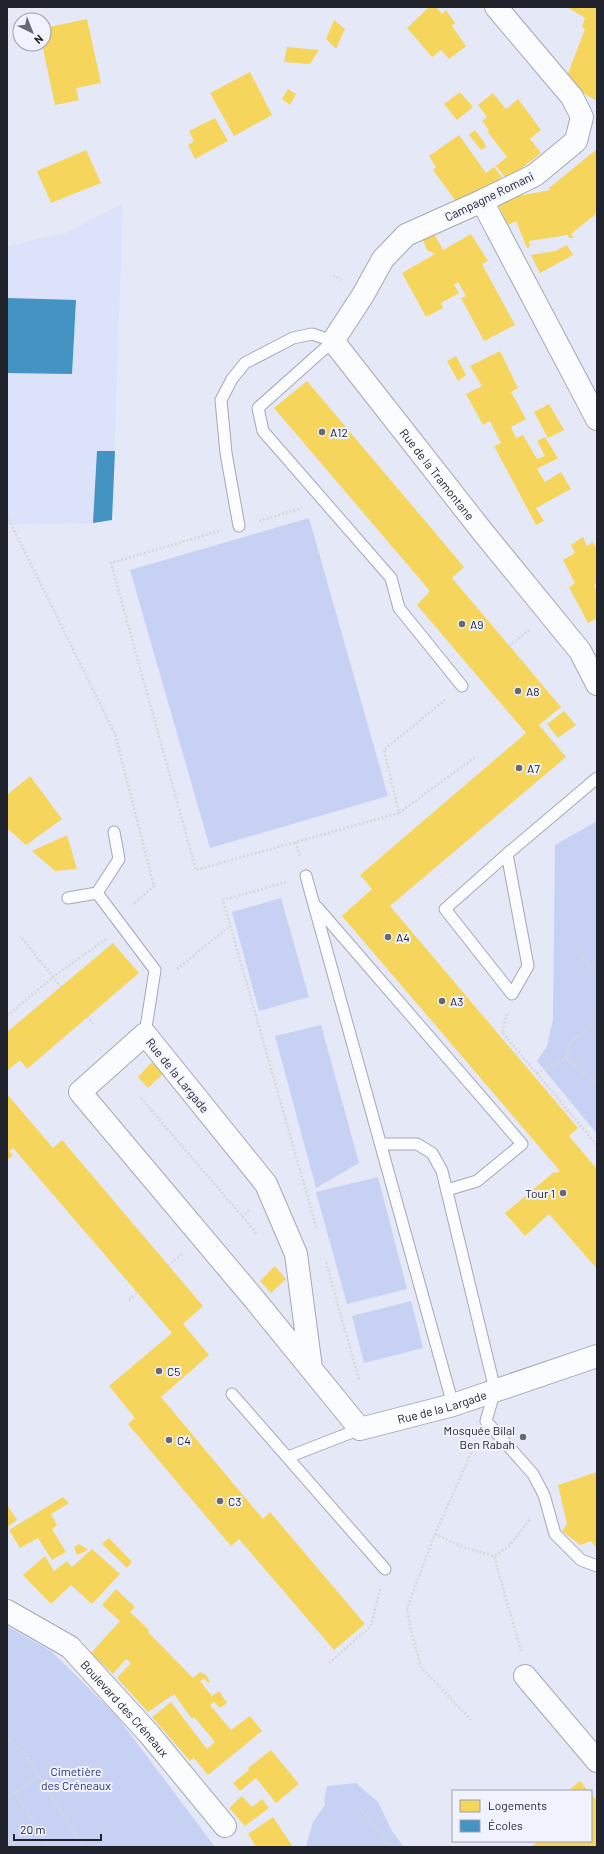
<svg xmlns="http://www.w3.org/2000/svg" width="604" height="1854" font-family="Barlow,sans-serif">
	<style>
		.built { fill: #dbe2fa }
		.green { fill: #c7d1f4 }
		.homes { fill: #f6d55c }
		.schools { fill: #4393c3 }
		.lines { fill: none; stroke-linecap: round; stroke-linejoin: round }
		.lane-casing { stroke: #a5a8b3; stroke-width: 13 }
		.street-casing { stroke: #a5a8b3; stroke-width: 24 }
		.path { stroke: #d6d7db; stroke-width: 2.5; stroke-dasharray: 2 2; stroke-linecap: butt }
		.lane { stroke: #fbfcfe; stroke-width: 11 }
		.street { stroke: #fbfcfe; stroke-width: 22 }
		.poi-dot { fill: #666873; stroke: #f0f3fd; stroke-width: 1.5 }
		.labels { text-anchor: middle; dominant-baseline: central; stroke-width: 4; stroke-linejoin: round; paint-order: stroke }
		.street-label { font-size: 12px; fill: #21232c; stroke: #f0f3fd }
		.poi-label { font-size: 12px; fill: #21232c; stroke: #f0f3fd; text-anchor: start }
		.park-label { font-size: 12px; fill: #27317a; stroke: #f0f3fd }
	</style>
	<rect width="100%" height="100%" fill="#e5e9f7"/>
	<!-- built -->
	<polygon class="built" points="123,203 112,520 93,523 7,525 7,246 66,233"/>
	<!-- green -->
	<g class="green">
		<polygon points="309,518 388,796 210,848 130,570"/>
		<polygon points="597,821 597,1134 537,1061 547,1046 553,1019 555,845"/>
		<polygon points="281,898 309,997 259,1011 232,912"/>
		<polygon points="321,1025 359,1163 316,1188 275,1036"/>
		<polygon points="378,1177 407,1289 347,1304 316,1192"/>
		<polygon points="411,1301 423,1348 364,1363 352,1316"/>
		<polygon points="7,1626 51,1651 116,1715 215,1847 7,1847"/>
		<polygon points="356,1783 378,1802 392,1831 404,1847 306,1847 313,1822 325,1805 324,1801 327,1786"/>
	</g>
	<!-- homes -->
	<g class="homes">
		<polygon points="429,7 436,7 442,14 446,10 455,23 452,26 466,46 449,59 441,50 432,57 407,28"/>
		<polygon points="567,7 597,7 597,101 581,92 567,76 585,29 582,27 585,18"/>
		<polygon points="87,19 101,83 76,88 79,100 55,105 42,44 44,44 44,28"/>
		<polygon points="334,20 345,29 336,49 326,39"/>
		<polygon points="287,47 319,50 310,64 284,62"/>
		<polygon points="250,72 272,115 234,136 210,93"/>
		<polygon points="288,89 296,94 290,105 282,99"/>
		<polygon points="460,92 473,107 457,120 444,104"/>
		<polygon points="493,93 506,109 518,99 541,130 530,139 541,153 513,175 509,182 496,166 507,157 487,131 489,130 482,121 487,117 478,105"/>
		<polygon points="215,118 228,141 195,159 188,145 194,141 189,131"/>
		<polygon points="475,130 484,142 486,147 481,150 469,135"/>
		<polygon points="459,135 486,173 494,167 502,177 493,183 495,186 458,204 433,170 436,167 429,156"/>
		<polygon points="597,149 597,215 596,214 571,234 574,238 569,238 568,235 529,241 530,247 527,248 516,221 508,225 498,204 512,197 550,190 549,188"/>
		<polygon points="86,150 101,183 51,203 37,171"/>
		<polygon points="433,232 443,250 471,234 488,261 482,264 515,325 484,341 461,298 466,296 458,282 454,285 459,293 441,303 443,308 426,317 402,273 435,254 427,250 422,237"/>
		<polygon points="567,245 573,255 540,273 531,255 555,251"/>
		<polygon points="500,351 518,388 511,392 526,419 511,427 516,438 523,435 537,459 545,456 537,441 545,437 558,458 537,469 545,482 561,472 571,489 536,508 544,521 536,525 494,446 501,443 490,421 483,425 466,394 482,386 470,366"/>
		<polygon points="456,356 466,375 458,381 447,361"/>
		<polygon points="307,381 464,567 452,578 561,707 539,725 566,757 390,906 578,1128 569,1136 597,1169 597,1269 549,1214 525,1236 505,1213 554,1172 556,1173 560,1171 342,916 372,889 360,875 526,733 417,605 430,591 274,408"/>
		<polygon points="549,404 564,430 548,438 534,412"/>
		<polygon points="583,537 587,546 593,542 597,549 597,583 594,585 597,591 597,618 588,623 569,587 575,583 563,560 575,553 571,545"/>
		<polygon points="564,711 576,725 558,738 547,724"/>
		<polygon points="30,776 62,819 26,845 7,828 7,795"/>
		<polygon points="67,835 77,869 55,871 32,851"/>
		<polygon points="113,943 139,973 27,1069 20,1060 7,1071 7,1032"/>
		<polygon points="152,1062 163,1074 148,1088 138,1077"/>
		<polygon points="7,1094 53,1148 62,1140 203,1306 183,1324 209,1355 161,1397 263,1519 270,1512 365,1624 334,1650 239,1539 231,1546 128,1424 135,1418 109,1386 172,1333 13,1148 9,1151 13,1155 7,1160"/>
		<polygon points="275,1266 286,1279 271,1293 260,1281"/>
		<polygon points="597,1472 597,1549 591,1541 580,1545 562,1531 567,1524 558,1485"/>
		<polygon points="63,1497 69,1503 51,1514 57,1525 52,1529 66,1552 52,1560 38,1538 20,1548 9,1530"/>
		<polygon points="7,1505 17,1520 7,1527"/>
		<polygon points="109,1538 132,1562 127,1568 102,1544"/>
		<polygon points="79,1544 88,1550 77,1555 74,1547"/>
		<polygon points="92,1549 120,1574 92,1604 71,1585 51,1604 23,1575 45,1556 54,1571 67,1561 72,1567"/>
		<polygon points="116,1589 135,1607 130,1612 149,1630 148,1632 193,1678 200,1672 206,1675 210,1682 208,1683 204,1678 200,1681 212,1696 219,1691 227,1703 220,1708 214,1702 210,1705 231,1730 250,1716 262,1731 208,1775 194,1758 190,1761 152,1717 171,1702 207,1749 215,1742 194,1717 192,1719 174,1694 148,1712 117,1678 131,1663 126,1659 113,1674 91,1653 120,1621 102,1605"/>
		<polygon points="271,1750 299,1784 276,1803 256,1778 240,1791 233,1783 249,1770 248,1768"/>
		<polygon points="580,1781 588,1791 568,1791"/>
		<polygon points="591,1794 597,1801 597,1847 531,1847 538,1841 591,1841"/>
		<polygon points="242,1796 252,1807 262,1799 269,1808 245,1826 229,1808"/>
		<polygon points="273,1817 293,1847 256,1847 248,1834"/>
	</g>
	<!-- schools -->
	<g class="schools">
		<polygon points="7,298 76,300 72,374 7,373"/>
		<polygon points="97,451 115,451 112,520 93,523"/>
	</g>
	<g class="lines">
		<!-- lane casing -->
		<g class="lane-casing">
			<g id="lane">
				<polyline points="239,526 226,453 221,400 232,379 245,363 293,338 312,334 333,341 258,408 263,431 391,578 399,608 462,686"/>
				<polyline points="507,854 445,909 512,994 528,966 507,854 597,778"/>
				<polyline points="306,876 453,1405"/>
				<polyline points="97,893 119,859 114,832"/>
				<polyline points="68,898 97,893 155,970 145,1034"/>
				<polyline points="317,907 522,1144 477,1181 447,1190"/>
				<polyline points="381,1144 417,1144 432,1153 442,1171 495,1390 486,1421 533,1474 544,1495 555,1534 581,1560 597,1566"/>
				<polyline points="232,1394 385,1569"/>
				<polyline points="288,1457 360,1429"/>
			</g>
		</g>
		<!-- street casing -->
		<g class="street-casing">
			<g id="street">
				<path id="s1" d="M496,7l76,90 10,20 -6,24 -41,34 -53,26 -76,34 -23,24 -20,36 -30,46 149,190 98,120 17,33"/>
				<polyline points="482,201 597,419"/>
				<path id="s2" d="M311,1368l-15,-114 -30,-70 -121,-150 -65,58 175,208 105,129 93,-24 144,-49"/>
				<path id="s3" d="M7,1611l63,36 80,88 75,91"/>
				<polyline points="525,1676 597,1761"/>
			</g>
		</g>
		<!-- path -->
		<g class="path">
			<polyline points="333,275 341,280"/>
			<polyline points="7,516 115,734 154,886 133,905"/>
			<polyline points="259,521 302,508"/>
			<polyline points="219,531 111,563 196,870 399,813 384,750 446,699"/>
			<polyline points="509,646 529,630"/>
			<polyline points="399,813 475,757"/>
			<polyline points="296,842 300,857"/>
			<polyline points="286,882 223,900 317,1230"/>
			<polyline points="578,952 597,975"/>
			<polyline points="177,969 230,926"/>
			<polyline points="61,987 53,977 106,939"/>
			<polyline points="507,1014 502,1032 597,1145"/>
			<polyline points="7,1016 53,977 20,936"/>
			<polyline points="87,1017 93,1024"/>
			<polyline points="597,1021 569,1044 566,1058 597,1084"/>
			<polyline points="537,1073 566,1058"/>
			<polyline points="141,1098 258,1235"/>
			<polyline points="242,1217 249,1210"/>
			<polyline points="326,1262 359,1380"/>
			<polyline points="168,1266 182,1254"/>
			<polyline points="129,1300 137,1293"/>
			<polyline points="435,1534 465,1548 494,1556"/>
			<polyline points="521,1651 494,1556 509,1546 530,1519"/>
			<polyline points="329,1663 371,1626 380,1589"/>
			<polyline points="471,1720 421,1667 410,1627 407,1608 435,1534 476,1442"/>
			<polyline points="7,1738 26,1755 83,1847"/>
			<polyline points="15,1793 50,1847"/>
			<polyline points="7,1798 40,1776"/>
			<polyline points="360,1808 391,1847"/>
			<polyline points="7,1835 15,1847"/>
		</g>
		<!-- lane -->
		<use href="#lane" class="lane"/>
		<!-- street -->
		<use href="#street" class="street"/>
	</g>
	<!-- markers -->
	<g class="poi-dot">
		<circle cx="322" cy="432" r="4"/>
		<circle cx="462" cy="624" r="4"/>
		<circle cx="518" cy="691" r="4"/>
		<circle cx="519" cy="768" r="4"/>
		<circle cx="388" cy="937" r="4"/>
		<circle cx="442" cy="1001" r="4"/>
		<circle cx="563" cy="1193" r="4"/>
		<circle cx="159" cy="1371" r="4"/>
		<circle cx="523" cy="1437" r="4"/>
		<circle cx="169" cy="1440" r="4"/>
		<circle cx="220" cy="1501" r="4"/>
	</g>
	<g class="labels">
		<!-- street labels -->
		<g class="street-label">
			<text transform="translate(489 196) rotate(-26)">Campagne Romani</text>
			<text stroke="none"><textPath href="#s1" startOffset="659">Rue de la Tramontane</textPath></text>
			<text transform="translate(178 1075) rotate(51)">Rue de la Largade</text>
			<text stroke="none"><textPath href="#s2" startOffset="994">Rue de la Largade</textPath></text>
			<text stroke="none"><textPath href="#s3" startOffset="155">Boulevard des Créneaux</textPath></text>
		</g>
		<!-- poi labels -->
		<g class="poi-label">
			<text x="330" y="432">A12</text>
			<text x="470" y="624">A9</text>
			<text x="526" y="691">A8</text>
			<text x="527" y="768">A7</text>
			<text x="396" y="937">A4</text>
			<text x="450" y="1001">A3</text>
			<text x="555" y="1193" text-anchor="end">Tour 1</text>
			<text x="167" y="1371">C5</text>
			<text x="515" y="1430" text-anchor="end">Mosquée Bilal<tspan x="515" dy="14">Ben Rabah</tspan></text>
			<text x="177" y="1440">C4</text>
			<text x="228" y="1501">C3</text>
		</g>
		<!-- park labels -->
		<g class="park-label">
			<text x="76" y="1771">Cimetière<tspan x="76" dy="14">des Créneaux</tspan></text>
		</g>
	</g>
	<!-- border -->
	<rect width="604" height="1854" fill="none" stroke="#21232c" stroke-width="16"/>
	<!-- legend -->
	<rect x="452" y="1790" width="140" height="52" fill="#f0f3fd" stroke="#9da0a9"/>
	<rect x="460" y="1800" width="20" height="12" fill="#f6d55c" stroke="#9da0a9"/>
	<text x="488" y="1810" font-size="12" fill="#21232c">Logements</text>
	<rect x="460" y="1820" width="20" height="12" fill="#4393c3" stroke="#9da0a9"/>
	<text x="488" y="1830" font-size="12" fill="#21232c">Écoles</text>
	<!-- north arrow -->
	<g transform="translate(32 32) rotate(137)"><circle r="19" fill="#f0f3fd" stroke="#9da0a9"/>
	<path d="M0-3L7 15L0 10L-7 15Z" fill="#666873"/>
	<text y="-6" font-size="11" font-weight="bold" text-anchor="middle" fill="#21232c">N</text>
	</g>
	<!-- scale -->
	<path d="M14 1834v6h87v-6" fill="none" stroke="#21232c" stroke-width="2"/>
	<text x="20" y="1834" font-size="12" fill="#21232c" stroke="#f0f3fd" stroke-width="3" paint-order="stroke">20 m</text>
</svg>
